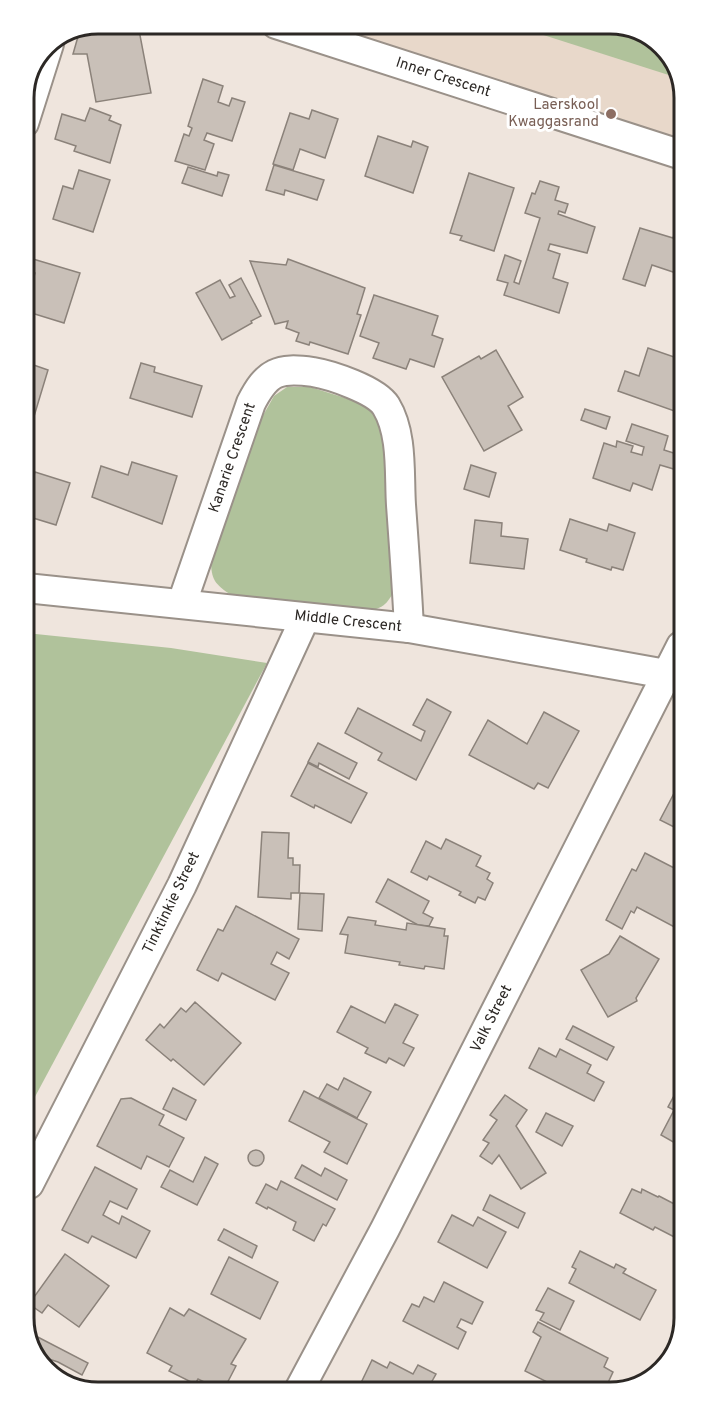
<svg xmlns="http://www.w3.org/2000/svg" width="708" height="1416" font-family="Overpass,sans-serif">
	<style>
		.built { fill: #e8d8ca }
		.green { fill: #b0c29b }
		.building { fill: #c9c0b8; stroke: #8b827a; stroke-width: 1.5 }
		.lines { fill: none; stroke-linecap: round; stroke-linejoin: round }
		.street-casing { stroke: #9a9189; stroke-width: 32 }
		.street { stroke: #fff; stroke-width: 28 }
		.education-dot { fill: #8d6e63; stroke: #fff; stroke-width: 2 }
		.labels { text-anchor: middle; dominant-baseline: central; stroke-width: 6; stroke-linejoin: round; paint-order: stroke }
		.street-label { font-size: 15px; fill: #2c2825; stroke: #fff }
		.education-label { font-size: 15px; fill: #785e54; stroke: #fff; text-anchor: end }
		.rim { fill: none; stroke: #2c2825; stroke-width: 3 }
	</style>
	<rect width="100%" height="100%" fill="#efe5dd"/>
	<!-- built -->
	<polygon class="built" points="263,24 615,24 655,39 678,70 679,158"/>
	<!-- green -->
	<g class="green">
		<polygon points="509,24 615,24 655,39 678,70 678,78"/>
		<path d="M287,387h23l48,15 25,17 14,166c-9,18 -12,24 -33,26l-133,-16c-16,-11 -20,-15 -20,-35l50,-141 13,-23z"/>
		<polygon points="26,633 171,648 267,663 29,1108"/>
	</g>
	<!-- building -->
	<g class="building">
		<polygon points="98,24 120,24 139,30 151,93 96,102 87,54 73,54 79,33"/>
		<polygon points="203,79 223,86 218,102 229,106 232,98 245,102 232,141 207,133 204,140 214,144 205,170 175,161 184,134 189,136 192,128 188,126"/>
		<polygon points="90,108 111,116 109,120 121,125 110,163 74,151 76,146 55,139 62,114 85,121"/>
		<polygon points="312,110 338,119 325,158 300,149 293,170 273,164 290,113 309,119"/>
		<polygon points="378,136 411,147 413,141 428,147 413,193 365,176"/>
		<polygon points="274,165 324,180 317,200 285,190 284,195 266,190"/>
		<polygon points="188,167 217,176 218,172 229,175 222,196 182,183"/>
		<polygon points="79,170 110,180 93,232 53,219 63,186 73,189"/>
		<polygon points="469,173 514,188 494,251 460,240 462,236 450,233"/>
		<polygon points="540,181 559,187 555,200 568,204 565,213 559,211 558,214 595,227 587,253 550,244 548,250 560,254 553,278 568,283 559,313 504,295 508,283 497,280 505,255 521,261 514,282 519,284 540,218 525,213 532,193 535,194"/>
		<polygon points="640,228 673,238 676,229 679,230 679,262 676,273 652,265 645,286 623,279"/>
		<polygon points="33,259 80,273 64,323 25,311 35,273 29,271"/>
		<polygon points="288,259 365,288 357,314 361,315 348,354 310,342 309,345 296,341 299,333 286,328 288,321 275,324 250,261 286,265"/>
		<polygon points="241,278 261,316 251,321 252,323 222,340 196,293 220,280 230,298 235,296 229,285"/>
		<polygon points="374,295 438,316 432,335 443,339 434,367 410,359 406,369 373,358 379,343 360,336"/>
		<polygon points="648,348 680,359 680,413 618,391 625,371 639,376"/>
		<polygon points="496,350 523,397 508,406 522,430 484,451 442,377 479,356 481,359"/>
		<polygon points="25,362 48,370 32,423 26,421"/>
		<polygon points="141,363 155,367 154,372 202,386 192,417 130,398"/>
		<polygon points="585,409 610,417 606,429 581,420"/>
		<polygon points="632,424 668,436 664,450 680,455 677,470 660,465 652,490 633,483 630,491 593,478 604,443 616,447 617,441 633,446 631,452 642,455 644,447 626,441"/>
		<polygon points="132,462 177,476 162,524 92,497 101,466 128,475"/>
		<polygon points="471,465 496,473 489,497 464,489"/>
		<polygon points="35,472 70,483 56,525 33,518 28,532 26,531 26,488 30,489"/>
		<polygon points="570,519 607,531 609,524 635,533 623,570 612,567 611,570 586,562 587,559 560,550"/>
		<polygon points="475,520 502,523 501,536 528,539 524,569 470,563"/>
		<polygon points="427,699 451,712 416,780 378,760 382,753 345,733 358,708 421,741 425,731 413,725"/>
		<polygon points="544,712 579,731 548,788 538,783 534,789 469,755 488,720 527,744"/>
		<polygon points="318,743 357,763 349,779 319,763 318,767 308,762"/>
		<polygon points="308,763 367,793 351,823 315,805 314,808 291,796"/>
		<polygon points="682,778 682,831 660,820"/>
		<polygon points="262,832 289,833 288,858 293,858 293,865 300,865 299,893 291,893 291,899 258,897"/>
		<polygon points="446,839 481,856 476,866 490,873 487,879 493,883 485,900 478,897 475,903 459,895 461,892 429,876 427,880 411,872 426,841 441,849"/>
		<polygon points="645,853 682,872 682,931 637,907 634,913 631,911 622,929 606,920 632,869 636,871"/>
		<polygon points="388,879 429,901 423,913 433,918 429,926 418,925 376,902"/>
		<polygon points="300,893 324,894 322,931 298,929"/>
		<polygon points="236,906 299,939 289,959 277,952 271,964 289,973 275,1000 222,973 218,981 197,970 218,929 223,931"/>
		<polygon points="348,917 376,921 375,925 406,930 407,923 445,929 444,936 448,936 444,969 425,966 424,969 399,965 400,962 345,953 348,935 340,934"/>
		<polygon points="620,936 659,959 636,998 637,1001 608,1017 581,970 609,954"/>
		<polygon points="195,1002 241,1043 204,1085 173,1059 171,1061 146,1040 160,1024 164,1028 181,1008 186,1012"/>
		<polygon points="395,1004 418,1015 403,1043 414,1048 404,1066 389,1058 386,1063 365,1053 368,1048 337,1032 351,1006 385,1023"/>
		<polygon points="573,1026 614,1047 607,1060 566,1039"/>
		<polygon points="539,1048 556,1057 560,1049 591,1065 587,1073 604,1082 594,1101 529,1068"/>
		<polygon points="344,1078 371,1092 357,1118 319,1098 327,1084 338,1090"/>
		<polygon points="683,1079 683,1154 674,1150 677,1144 661,1135 674,1110 668,1107"/>
		<polygon points="173,1088 196,1100 186,1120 163,1109"/>
		<polygon points="304,1091 367,1124 347,1164 324,1152 330,1142 289,1121"/>
		<polygon points="505,1095 527,1110 516,1126 546,1173 521,1189 499,1155 492,1164 480,1156 489,1143 483,1140 497,1120 490,1115"/>
		<polygon points="131,1098 164,1115 159,1125 184,1138 169,1167 147,1156 141,1169 97,1146 121,1099"/>
		<polygon points="546,1113 573,1126 562,1146 536,1132"/>
		<circle cx="256" cy="1158" r="8"/>
		<polygon points="205,1157 218,1164 197,1205 161,1187 170,1170 193,1182"/>
		<polygon points="302,1165 321,1176 325,1168 347,1180 337,1200 295,1178"/>
		<polygon points="95,1167 137,1189 127,1209 110,1201 103,1215 119,1224 122,1216 150,1231 136,1258 92,1236 88,1243 62,1230"/>
		<polygon points="281,1181 335,1209 326,1226 323,1224 314,1241 293,1230 296,1222 268,1207 267,1209 256,1203 266,1184 277,1190"/>
		<polygon points="632,1189 641,1193 642,1189 658,1197 659,1196 684,1209 684,1242 655,1227 653,1230 620,1213"/>
		<polygon points="490,1195 525,1213 518,1228 483,1210"/>
		<polygon points="452,1215 473,1226 478,1217 506,1232 487,1268 438,1242"/>
		<polygon points="224,1229 257,1246 252,1258 218,1240"/>
		<polygon points="580,1251 614,1268 616,1264 626,1269 623,1273 656,1290 640,1320 569,1283 576,1269 572,1267"/>
		<polygon points="65,1254 109,1286 79,1327 48,1305 42,1313 29,1304"/>
		<polygon points="229,1257 278,1282 260,1319 211,1294"/>
		<polygon points="444,1282 483,1302 472,1324 461,1319 457,1327 466,1332 458,1349 403,1321 412,1304 419,1307 424,1297 434,1302"/>
		<polygon points="548,1288 574,1301 560,1330 540,1320 544,1313 536,1310"/>
		<polygon points="170,1308 184,1316 189,1309 246,1339 231,1364 236,1366 223,1391 198,1379 195,1384 169,1371 172,1366 147,1353"/>
		<polygon points="538,1322 608,1358 604,1367 613,1372 606,1387 557,1387 525,1371 541,1337 533,1332"/>
		<polygon points="30,1333 88,1363 82,1375 58,1362 46,1358 42,1362 30,1346"/>
		<polygon points="372,1360 387,1368 390,1362 413,1374 418,1365 436,1374 431,1383 434,1384 432,1388 362,1389 359,1387"/>
		<polygon points="449,1383 461,1388 446,1388"/>
	</g>
	<g class="lines">
		<!-- street casing -->
		<g class="street-casing">
			<g id="street">
				<polyline points="276,24 679,154"/>
				<polyline points="24,123 49,44"/>
				<polyline points="26,588 409,628 666,674"/>
				<path d="M182,603l69,-200c16,-31 27,-36 62,-31 18,3 63,18 73,34 17,28 13,68 15,99 3,41 6,82 8,123"/>
				<polyline points="29,1184 182,885 305,618"/>
				<polyline points="299,1390 385,1229 681,646"/>
			</g>
		</g>
		<!-- street -->
		<use href="#street" class="street"/>
	</g>
	<!-- markers -->
	<circle class="education-dot" cx="611" cy="114" r="6"/>
	<g class="labels">
		<!-- street labels -->
		<g class="street-label">
			<text transform="translate(443 78) rotate(18)">Inner Crescent</text>
			<text transform="translate(233 458) rotate(-71)">Kanarie Crescent</text>
			<text transform="translate(348 622) rotate(6)">Middle Crescent</text>
			<text transform="translate(172 903) rotate(-64)">Tinktinkie Street</text>
			<text transform="translate(492 1019) rotate(-63)">Valk Street</text>
		</g>
		<!-- education labels -->
		<g class="education-label">
			<text x="599" y="105">Laerskool<tspan x="599" dy="17">Kwaggasrand</tspan></text>
		</g>
	</g>
	<!-- crop -->
	<path d="M0 0H708V1416H0ZM98 34H610A64 64 0 0 1 674 98V1318A64 64 0 0 1 610 1382H98A64 64 0 0 1 34 1318V98A64 64 0 0 1 98 34Z" fill="#fff" fill-rule="evenodd"/>
	<path class="rim" d="M98 34H610A64 64 0 0 1 674 98V1318A64 64 0 0 1 610 1382H98A64 64 0 0 1 34 1318V98A64 64 0 0 1 98 34Z"/>
</svg>
